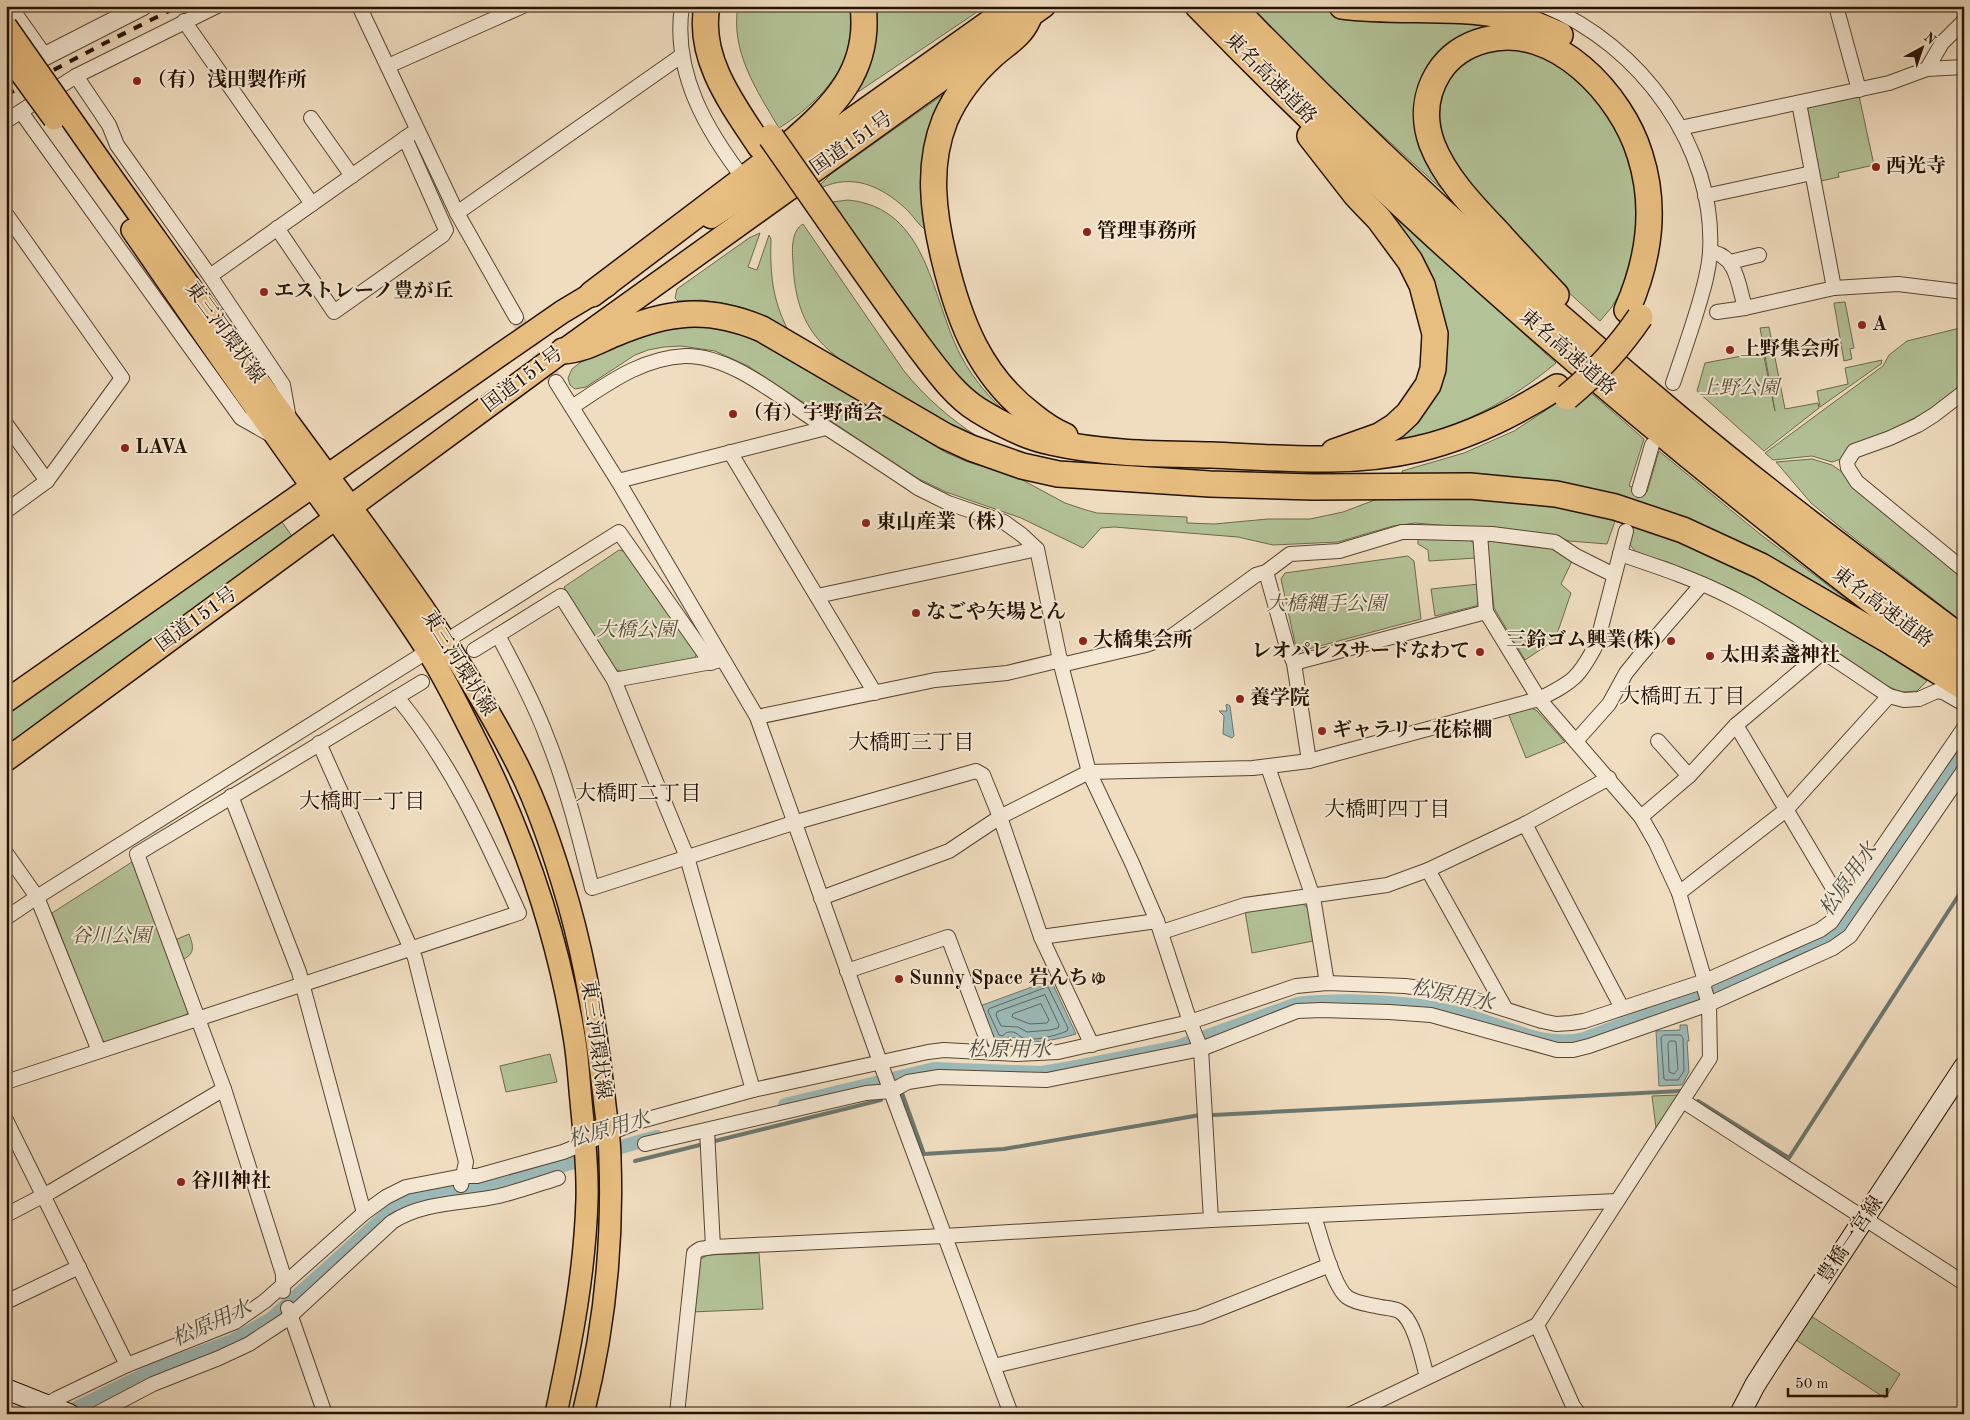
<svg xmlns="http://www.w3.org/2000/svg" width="1970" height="1420" font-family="'Old Standard TT','Noto Serif JP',serif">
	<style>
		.green { fill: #b3c297; stroke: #6c6a4c }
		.water { fill: #9cbab9; stroke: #6c776f }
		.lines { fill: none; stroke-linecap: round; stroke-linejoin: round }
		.shore { stroke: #60665c; stroke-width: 1 }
		.stream { stroke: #6c776f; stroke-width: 4 }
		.canal { stroke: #9cbab9; stroke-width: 14 }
		.minor-tunnel { stroke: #d1bfa3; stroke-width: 14; stroke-dasharray: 14 7; stroke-linecap: butt }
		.minor-casing { stroke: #574530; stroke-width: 16 }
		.tertiary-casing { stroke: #574530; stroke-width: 20 }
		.secondary-casing { stroke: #241200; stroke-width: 22 }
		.primary-casing { stroke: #241200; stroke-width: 24 }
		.trunk-casing { stroke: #241200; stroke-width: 25 }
		.motorway-casing { stroke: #241200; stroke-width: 28 }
		.minor { stroke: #f5e9d6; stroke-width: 14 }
		.tertiary { stroke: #f5e9d6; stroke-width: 18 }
		.secondary { stroke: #f5e9d6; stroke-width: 20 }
		.primary { stroke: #e8be80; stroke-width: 21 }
		.trunk { stroke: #e8be80; stroke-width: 22 }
		.motorway { stroke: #e8be80; stroke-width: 25 }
		.rail { stroke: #241200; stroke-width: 4; stroke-dasharray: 9 9; stroke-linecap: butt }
		.primary-bridge-casing { stroke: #241200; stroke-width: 24; stroke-linecap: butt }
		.motorway-bridge-casing { stroke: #241200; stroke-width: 28; stroke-linecap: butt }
		.primary-bridge { stroke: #e8be80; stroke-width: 21 }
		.motorway-bridge { stroke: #e8be80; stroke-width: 25 }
		.poi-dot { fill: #8f2418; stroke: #f5e9d6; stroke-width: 2 }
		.labels { text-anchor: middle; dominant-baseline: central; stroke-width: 4; stroke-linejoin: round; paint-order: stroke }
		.street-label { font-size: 20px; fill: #241200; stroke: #f5e9d6 }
		.poi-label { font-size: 20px; font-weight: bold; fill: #241200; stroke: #f5e9d6; text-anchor: start }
		.park-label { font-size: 20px; font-style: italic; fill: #565035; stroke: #f5e9d6 }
		.neighbourhood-label { font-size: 21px; fill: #241200; stroke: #f5e9d6 }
		.water-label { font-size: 21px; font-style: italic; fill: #4e4d41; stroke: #f5e9d6 }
	</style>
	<rect width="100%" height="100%" fill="#f0ddc0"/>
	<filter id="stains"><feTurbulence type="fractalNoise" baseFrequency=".004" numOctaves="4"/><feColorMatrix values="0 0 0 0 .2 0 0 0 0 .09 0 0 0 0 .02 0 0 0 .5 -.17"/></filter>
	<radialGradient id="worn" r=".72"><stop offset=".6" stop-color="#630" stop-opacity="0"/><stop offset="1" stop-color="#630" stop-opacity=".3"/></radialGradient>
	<!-- green -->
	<g class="green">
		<path d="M738,6h112c12,54 -31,97 -71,122 -22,-37 -49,-77 -41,-122z"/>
		<path d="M876,6h110l-128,86 -1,-2c14,-27 22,-53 19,-84z"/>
		<polygon points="1247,6 1304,6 1339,14 1473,17 1500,29 1421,89 1469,214 1359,114"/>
		<polygon points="1523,44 1582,77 1631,151 1641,227 1627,282 1611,308 1600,321 1566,290 1477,197 1438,140 1437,94 1465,56"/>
		<path d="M944,94h2l-24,83 -1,17 5,36c-7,-4 -14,-16 -21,-22 -24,-22 -53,-35 -84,-20l-2,-2 12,-12z"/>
		<polygon points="1859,96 1874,165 1838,173 1839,177 1821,181 1806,111 1810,106"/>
		<path d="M848,200c81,8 83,99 113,156 12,23 30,44 50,61l-40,-23 -145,-189 6,-3z"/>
		<path d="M1380,203l176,160c-55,46 -109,70 -179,81l64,-80z"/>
		<path d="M803,224l101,147c22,27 45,47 74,66l-2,3c-29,-17 -57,-33 -86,-50 -59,-34 -94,-52 -97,-127 -1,-13 -2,-32 10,-39z"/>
		<path d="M760,233l-12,34 9,3 12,-35 2,4c-1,34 1,60 17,91l-41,-21 -20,-5 -25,-4 -24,1 -3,-3 2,-9 72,-51z"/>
		<polygon points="1845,302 1854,348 1850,349 1852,359 1844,361 1834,303"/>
		<polygon points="702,321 752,336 945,452 968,462 1015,476 1065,503 1086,510 1097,513 1187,517 1187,523 1214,524 1268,519 1310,519 1343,512 1380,498 1403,494 1544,504 1573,509 1615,521 1607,544 1569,541 1546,534 1415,523 1393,526 1338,542 1273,545 1238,537 1114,527 1101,528 1083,548 1021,518 946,492 917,478 748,366 715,351 681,346 664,347 648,350 635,355 586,387 575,389 570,385 568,378 572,369 586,358 626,334"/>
		<polygon points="1769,327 1785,409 1818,403 1819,408 1764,451 1697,391 1705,363 1763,352 1775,411 1760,328"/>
		<path d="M1964,327v60c-30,20 -58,38 -92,51 -12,5 -25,8 -31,21l-9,3 -20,-6 -39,4 -8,-7 118,-87 6,-11 18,-14z"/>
		<polygon points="1882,360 1881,364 1820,407 1817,391 1848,384 1845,368"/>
		<polygon points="1583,386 1644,439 1629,486 1647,492 1659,451 1760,534 1862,611 1708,533 1403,474 1402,471 1464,453 1514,431"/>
		<polygon points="1812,459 1832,465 1845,474 1964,576 1964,623 1845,531 1811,503 1776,462"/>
		<polygon points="282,522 294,539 6,749 6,710 165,599 214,570"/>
		<path d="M1632,524c27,11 56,19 82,32 74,36 144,80 213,125l-10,10 -14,1 -7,-2 -12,-6 -96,-63 -56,-32 -64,-27 -25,-7 -8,-4 -8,-10z"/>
		<polygon points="1418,537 1468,538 1475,545 1476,558 1429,561 1428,550 1418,544"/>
		<polygon points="1491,539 1555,548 1573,559 1561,584 1571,593 1555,640 1525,660 1494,608 1487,543"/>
		<polygon points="619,550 627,552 697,654 693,661 623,672 615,669 564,587"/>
		<polygon points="1408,556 1414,561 1421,619 1297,652 1281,579 1285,573"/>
		<polygon points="1479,584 1480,601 1476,606 1435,616 1431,589"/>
		<polygon points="1530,707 1537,711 1565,742 1526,758 1508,713"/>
		<polygon points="132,862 189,1012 183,1017 106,1043 101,1039 52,913"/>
		<polygon points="1303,904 1308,908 1313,941 1252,953 1245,911"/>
		<path d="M189,934c5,13 6,20 -7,26l-7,-20z"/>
		<polygon points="550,1054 557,1082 506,1092 500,1066"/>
		<polygon points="1678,1095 1656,1128 1652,1096"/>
		<polygon points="759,1253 763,1309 691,1312 697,1261 708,1255"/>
		<polygon points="1811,1316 1900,1374 1885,1398 1796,1340"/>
	</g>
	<!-- water -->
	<g class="water">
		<polygon points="1227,704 1230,706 1234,736 1232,738 1223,734 1224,716 1219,711 1227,711 1226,705"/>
		<path d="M1051,980l25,54c-20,6 -38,9 -59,9l-1,-5 -8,-1v5l-13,-2 -15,-34z"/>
		<polygon points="1680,1025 1687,1025 1689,1041 1687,1041 1689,1072 1682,1085 1659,1086 1656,1031 1680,1030"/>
	</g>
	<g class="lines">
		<!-- shore -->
		<g class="shore">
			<path d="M1048,987l20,41 -1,3c-9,4 -34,11 -44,7 -5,-2 -6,-7 -14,-6 -4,1 -4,1 -6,4l-4,-1 -11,-24 1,-2z"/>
			<polygon points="1045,995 1059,1025 1058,1028 1050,1030 1027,1032 1018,1027 1001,1026 996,1015 997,1012"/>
			<polygon points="1041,1004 1049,1020 1047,1023 1030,1024 1012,1017 1013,1014"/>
			<polygon points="1664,1035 1681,1035 1683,1038 1684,1071 1678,1080 1666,1080 1664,1079 1661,1038"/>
			<polygon points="1670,1041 1675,1041 1676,1043 1678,1069 1674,1074 1669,1072 1668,1044"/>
		</g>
		<!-- stream -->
		<g class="stream">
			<polyline points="902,1093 924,1154 1004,1149 1200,1115"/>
			<polyline points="1698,1101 1789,1158 1964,887"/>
			<polyline points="1213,1115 1681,1091"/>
			<polyline points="711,1142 881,1100"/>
			<polyline points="635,1161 704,1144"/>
		</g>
		<!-- canal -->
		<g class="canal">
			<path d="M785,1105l149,-36 107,4 24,-4 112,-22 120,-43c40,-5 104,-3 144,6 17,3 35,8 51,14 31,10 60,23 92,15l127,-48 123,-55 130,-186"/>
			<path d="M64,1414l90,-44 78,-29 39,-22 122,-110c32,-20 62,-14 96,-22 57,-14 111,-36 168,-50"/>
		</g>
		<!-- minor-tunnel -->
		<polyline class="minor-tunnel" points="516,317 556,382"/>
		<!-- minor casing -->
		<g class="minor-casing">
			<g id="minor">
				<polyline points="10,6 46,57"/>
				<polyline points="359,6 457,213 516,317"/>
				<path d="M682,6c-10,67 25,126 65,177"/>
				<path d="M1545,6c95,39 171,141 165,246 -1,18 -6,35 -11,52 -8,27 -17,53 -26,79"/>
				<polyline points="1836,6 1859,90"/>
				<polyline points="184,21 312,204"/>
				<polyline points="388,66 523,6"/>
				<polyline points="1927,69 1942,43 1964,21"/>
				<polyline points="76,76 109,125 117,145 210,276 283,385 289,419"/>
				<polyline points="21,112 241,418 271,435"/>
				<polyline points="311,118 352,176"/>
				<polyline points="6,121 76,76 217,6"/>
				<polyline points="1680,128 1889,83 1927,69 1964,67"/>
				<polyline points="1705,196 1812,173"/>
				<polyline points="457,213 681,56"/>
				<polyline points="6,214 122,378 47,481 6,511"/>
				<polyline points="277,228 334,312 443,235 446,230 405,138"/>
				<path d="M1710,252c27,2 29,36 35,56l89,-20 -35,-185"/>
				<polyline points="1730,262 1759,255"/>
				<polyline points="210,276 411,134"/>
				<polyline points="1834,288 1898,284 1964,292"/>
				<polyline points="1717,312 1745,308"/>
				<polyline points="556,382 618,481 757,717 880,1062 1011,1414"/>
				<polyline points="1964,392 1934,415 1918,425 1890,438 1854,451 1847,462 1848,468 1857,482 1964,570"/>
				<path d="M572,407c35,-23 69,-49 113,-51 46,-1 94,41 131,65 34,22 68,44 102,67l30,15 56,19 18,13 15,14 24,116 28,107 43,91 25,58 33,101 11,27 10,171"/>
				<polyline points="6,424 47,481"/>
				<polyline points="730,452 875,693"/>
				<polyline points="618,481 826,428"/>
				<polyline points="1639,490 1652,445"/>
				<path d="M1620,554c39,13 78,26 114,45 54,28 105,63 155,97l15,4 15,-1 18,-8 6,1 21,12"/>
				<polyline points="1266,572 1287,647 1294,663 1309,761"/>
				<polyline points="817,596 1037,549"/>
				<path d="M498,635c17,33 35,65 48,100 20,49 33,101 46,153l201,-65 183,-52 7,4 17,42 41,120 51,108"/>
				<polyline points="446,641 619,532 711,663"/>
				<polyline points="474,650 561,596 614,680 687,857 753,1090"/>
				<polyline points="1294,663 1486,612"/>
				<polyline points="1061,665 1146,645 1172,636 1256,575 1266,572 1290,554 1339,551 1402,532 1416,532 1492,534 1555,542 1576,556 1614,575"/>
				<polyline points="614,680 717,661"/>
				<polyline points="757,717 935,680 1007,673 1061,660"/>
				<polyline points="1736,725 1843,905"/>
				<polyline points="1576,741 1609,704 1626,673 1638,658 1702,584"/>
				<polyline points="1658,741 1689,776"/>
				<polyline points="319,743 415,958 466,1162 461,1185"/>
				<polyline points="1268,767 1313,897 1327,983"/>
				<polyline points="231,796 299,972 364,1213"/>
				<polyline points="1641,817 1689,776 1736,725 1823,652"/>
				<polyline points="1525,824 1622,1008"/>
				<polyline points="6,853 37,897 99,1051"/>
				<polyline points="1428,870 1505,1008"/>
				<polyline points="1679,893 1786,810 1889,696"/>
				<path d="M821,898l128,-47 51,-34 89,-45 164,-4 56,-7 230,-62c34,-17 40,-21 58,-56l29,-112"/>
				<polyline points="6,918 37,897 428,651"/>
				<polyline points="1162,932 1245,905 1387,885 1428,870 1525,824 1609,778"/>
				<polyline points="1041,937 1157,921"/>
				<polyline points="847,971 948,937 992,1053"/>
				<path d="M6,1082l513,-169c-34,-76 -69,-152 -122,-216"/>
				<polyline points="1683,1101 1964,1283"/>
				<polyline points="6,1120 127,1365"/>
				<polyline points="707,1130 713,1247"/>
				<polyline points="645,1144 866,1093 891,1091 908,1082 939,1077 1047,1080 1201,1049 1297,1011 1321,1010 1389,1012 1431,1015 1557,1050 1573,1050 1589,1046 1709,1004 1833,948 1850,936 1964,770"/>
				<polyline points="6,1215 52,1191 224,1089"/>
				<path d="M1314,1216c6,19 19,70 33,81 8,6 20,7 29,9 7,2 17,2 23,5 16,9 23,49 28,66"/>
				<polyline points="283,1291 283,1274 224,1089 137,854 422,682"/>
				<polyline points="6,1302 79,1267"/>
				<polyline points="288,1308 325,1414"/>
				<polyline points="1537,1325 1573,1406 1579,1414"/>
				<polyline points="994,1366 1199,1317 1330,1265"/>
				<polyline points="31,1414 56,1399 127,1365 235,1322 265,1301 364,1213 386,1197 406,1187 463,1176 477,1176 563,1152 637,1122 753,1090 928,1052 944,1050 1017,1054 1058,1052 1190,1022 1296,986 1327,983 1405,986 1428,989 1453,993 1542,1021 1556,1024 1571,1023 1584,1021 1705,981 1820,930 1831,922 1964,728"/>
				<path d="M96,1414l57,-30 66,-26 30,-14 38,-25 105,-97c32,-21 71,-18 107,-26 20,-5 40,-12 59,-18"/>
				<polyline points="677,1414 694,1253 700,1249 713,1247 944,1236 1211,1220 1617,1201"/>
				<polyline points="1351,1414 1537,1325 1710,1058 1709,1004 1704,988 1705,981 1679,893 1656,843 1641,817 1539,699 1486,612 1480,534"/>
			</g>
		</g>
		<!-- tertiary casing -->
		<g class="tertiary-casing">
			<polyline id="tertiary" points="6,76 143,6"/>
		</g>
		<!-- secondary casing -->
		<g class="secondary-casing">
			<g id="secondary">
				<polyline points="6,1389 69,1414"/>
				<polyline points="1740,1414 1755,1385 1771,1360 1964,1067"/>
			</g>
		</g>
		<!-- primary casing -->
		<g class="primary-casing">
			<g id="primary">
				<path d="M109,173c61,85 121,170 183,254 79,108 163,215 224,335 23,45 39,94 53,143 18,64 27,125 35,191 2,21 6,42 6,63 3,84 -6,172 -27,255"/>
				<path d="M132,230c47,68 94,137 143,205 50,72 105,141 152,215 18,28 32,58 47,87 49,96 84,198 101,305 3,19 4,39 6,59 3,33 7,65 6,98 -2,73 -16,144 -31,215"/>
			</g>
		</g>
		<!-- trunk casing -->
		<g class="trunk-casing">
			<g id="trunk">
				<polyline points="711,217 752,190 1011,6"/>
				<polyline points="6,701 494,359 562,312 607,285"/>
				<polyline points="6,760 563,351 1044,6"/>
			</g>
		</g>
		<!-- motorway casing -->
		<g class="motorway-casing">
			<g id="motorway">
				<path d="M707,6c-10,52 26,99 53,140"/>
				<path d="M1198,6c233,240 488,457 756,657"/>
				<path d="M1232,6c140,145 289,281 444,410 93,78 191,151 288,224"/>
				<path d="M1342,6c54,7 110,-1 164,10 19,3 37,11 54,19"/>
				<path d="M1028,19c-8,18 -22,24 -36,37 -20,18 -36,39 -47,64 -18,45 -12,92 -1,138 15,63 36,118 89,158 10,8 20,15 32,20"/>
				<polyline points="1310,136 1356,195 1379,219 1410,261 1422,285 1435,334 1433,369 1428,385 1408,414 1395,426 1379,436 1334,452"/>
				<path d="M829,220c30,43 60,86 91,128 16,21 34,47 58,62 21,13 48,27 73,32 53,12 107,12 160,13 69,3 139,10 207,-6 51,-12 95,-34 139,-62"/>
				<path d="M592,294l198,-150c44,-38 81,-74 73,-138"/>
				<path d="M1556,295c-18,-19 -36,-38 -54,-58 -26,-28 -56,-57 -70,-93 -9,-25 -7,-50 7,-72 11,-17 27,-27 46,-32 69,-19 137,55 155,115 17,53 9,105 -13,155"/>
				<path d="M563,351c19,-1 34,-10 51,-17 54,-23 93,-28 148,-5l183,107 26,12 51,18 36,8 152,10 103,3 157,-1 86,8 59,13 68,23 78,36 132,77 71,44"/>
			</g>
		</g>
		<!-- minor -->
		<use href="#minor" class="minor"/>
		<!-- tertiary -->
		<use href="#tertiary" class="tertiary"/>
		<!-- secondary -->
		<use href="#secondary" class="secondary"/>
		<!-- primary -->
		<use href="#primary" class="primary"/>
		<!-- trunk -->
		<use href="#trunk" class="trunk"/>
		<!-- motorway -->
		<use href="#motorway" class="motorway"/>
		<!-- rail -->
		<polyline class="rail" points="6,95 105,43 179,6"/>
		<!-- primary-bridge casing -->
		<g class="primary-bridge-casing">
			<g id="primary-bridge">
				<polyline points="6,26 109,173"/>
				<polyline points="6,53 54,119"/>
			</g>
		</g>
		<!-- motorway-bridge casing -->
		<g class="motorway-bridge-casing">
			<g id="motorway-bridge">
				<polyline points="771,137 829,220"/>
				<path d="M1567,397c29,-24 52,-49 73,-80"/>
			</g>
		</g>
		<!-- primary-bridge -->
		<use href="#primary-bridge" class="primary-bridge"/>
		<!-- motorway-bridge -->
		<use href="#motorway-bridge" class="motorway-bridge"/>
	</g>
	<!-- markers -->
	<g class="poi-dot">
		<circle cx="137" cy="81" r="5"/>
		<circle cx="1876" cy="167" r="5"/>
		<circle cx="1087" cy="232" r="5"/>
		<circle cx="264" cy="292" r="5"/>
		<circle cx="1862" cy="325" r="5"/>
		<circle cx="1730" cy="350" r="5"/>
		<circle cx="733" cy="414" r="5"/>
		<circle cx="125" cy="448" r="5"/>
		<circle cx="866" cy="523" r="5"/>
		<circle cx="916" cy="613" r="5"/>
		<circle cx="1083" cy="641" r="5"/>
		<circle cx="1671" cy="641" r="5"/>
		<circle cx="1480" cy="652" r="5"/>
		<circle cx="1710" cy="656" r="5"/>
		<circle cx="1240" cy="699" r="5"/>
		<circle cx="1322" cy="731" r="5"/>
		<circle cx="899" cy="979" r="5"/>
		<circle cx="181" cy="1182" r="5"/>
	</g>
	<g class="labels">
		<!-- street labels -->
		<g class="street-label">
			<text transform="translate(1270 79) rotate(45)">東名高速道路</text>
			<text transform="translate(852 144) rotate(-35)">国道151号</text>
			<text transform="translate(224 333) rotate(54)">東三河環状線</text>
			<text transform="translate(1567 353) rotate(41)">東名高速道路</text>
			<text transform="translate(523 380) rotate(-37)">国道151号</text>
			<text transform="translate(1882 608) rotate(37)">東名高速道路</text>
			<text transform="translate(197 620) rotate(-36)">国道151号</text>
			<text transform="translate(458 664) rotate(58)">東三河環状線</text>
			<text transform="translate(595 1040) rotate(82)">東三河環状線</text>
			<text transform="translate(1851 1240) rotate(-56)">豊橋一宮線</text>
		</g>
		<!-- poi labels -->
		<g class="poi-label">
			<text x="147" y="81">（有）浅田製作所</text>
			<text x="1886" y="167">西光寺</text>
			<text x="1097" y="232">管理事務所</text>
			<text x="274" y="292">エストレーノ豊が丘</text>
			<text x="1872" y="325">A</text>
			<text x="1740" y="350">上野集会所</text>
			<text x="743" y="414">（有）宇野商会</text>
			<text x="135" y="448">LAVA</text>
			<text x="876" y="523">東山産業（株）</text>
			<text x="926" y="613">なごや矢場とん</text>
			<text x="1093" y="641">大橋集会所</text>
			<text x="1661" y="641" text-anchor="end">三鈴ゴム興業(株)</text>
			<text x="1470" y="652" text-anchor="end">レオパレスサードなわて</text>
			<text x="1720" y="656">太田素盞神社</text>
			<text x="1250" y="699">養学院</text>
			<text x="1332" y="731">ギャラリー花棕櫚</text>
			<text x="909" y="979">Sunny Space 岩んちゅ</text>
			<text x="191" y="1182">谷川神社</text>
		</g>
		<!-- park labels -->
		<g class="park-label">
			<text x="1739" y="389">上野公園</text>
			<text x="1326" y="605">大橋縄手公園</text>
			<text x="636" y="631">大橋公園</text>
			<text x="111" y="937">谷川公園</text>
		</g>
		<!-- neighbourhood labels -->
		<g class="neighbourhood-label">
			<text x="1682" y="697">大橋町五丁目</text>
			<text x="911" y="743">大橋町三丁目</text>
			<text x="638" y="794">大橋町二丁目</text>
			<text x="362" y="802">大橋町一丁目</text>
			<text x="1387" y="810">大橋町四丁目</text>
		</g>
		<!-- water labels -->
		<g class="water-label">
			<text transform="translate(1849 880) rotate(-55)">松原用水</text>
			<text transform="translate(1452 996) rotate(12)">松原用水</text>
			<text x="1009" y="1050">松原用水</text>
			<text transform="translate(609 1130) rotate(-16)">松原用水</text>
			<text transform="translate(212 1324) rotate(-24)">松原用水</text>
		</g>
	</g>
	<!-- margin -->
	<rect width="1970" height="1420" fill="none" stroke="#f0ddc0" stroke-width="25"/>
	<rect x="8" y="8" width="1955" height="1405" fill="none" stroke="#241200" stroke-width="2.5"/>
	<rect x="12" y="12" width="1945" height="1395" fill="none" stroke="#241200"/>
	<!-- north arrow -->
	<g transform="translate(1922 48) rotate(40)" stroke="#f5e9d6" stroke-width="4" paint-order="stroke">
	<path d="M0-4L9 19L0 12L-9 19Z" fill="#241200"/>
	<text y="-8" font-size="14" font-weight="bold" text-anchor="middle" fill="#241200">N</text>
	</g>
	<!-- scale -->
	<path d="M1788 1388v8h99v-8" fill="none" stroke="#241200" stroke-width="2.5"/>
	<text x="1795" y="1388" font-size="15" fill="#241200" stroke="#f5e9d6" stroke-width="4" paint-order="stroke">50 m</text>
	<rect width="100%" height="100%" filter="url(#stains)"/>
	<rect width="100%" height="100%" fill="url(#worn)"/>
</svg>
